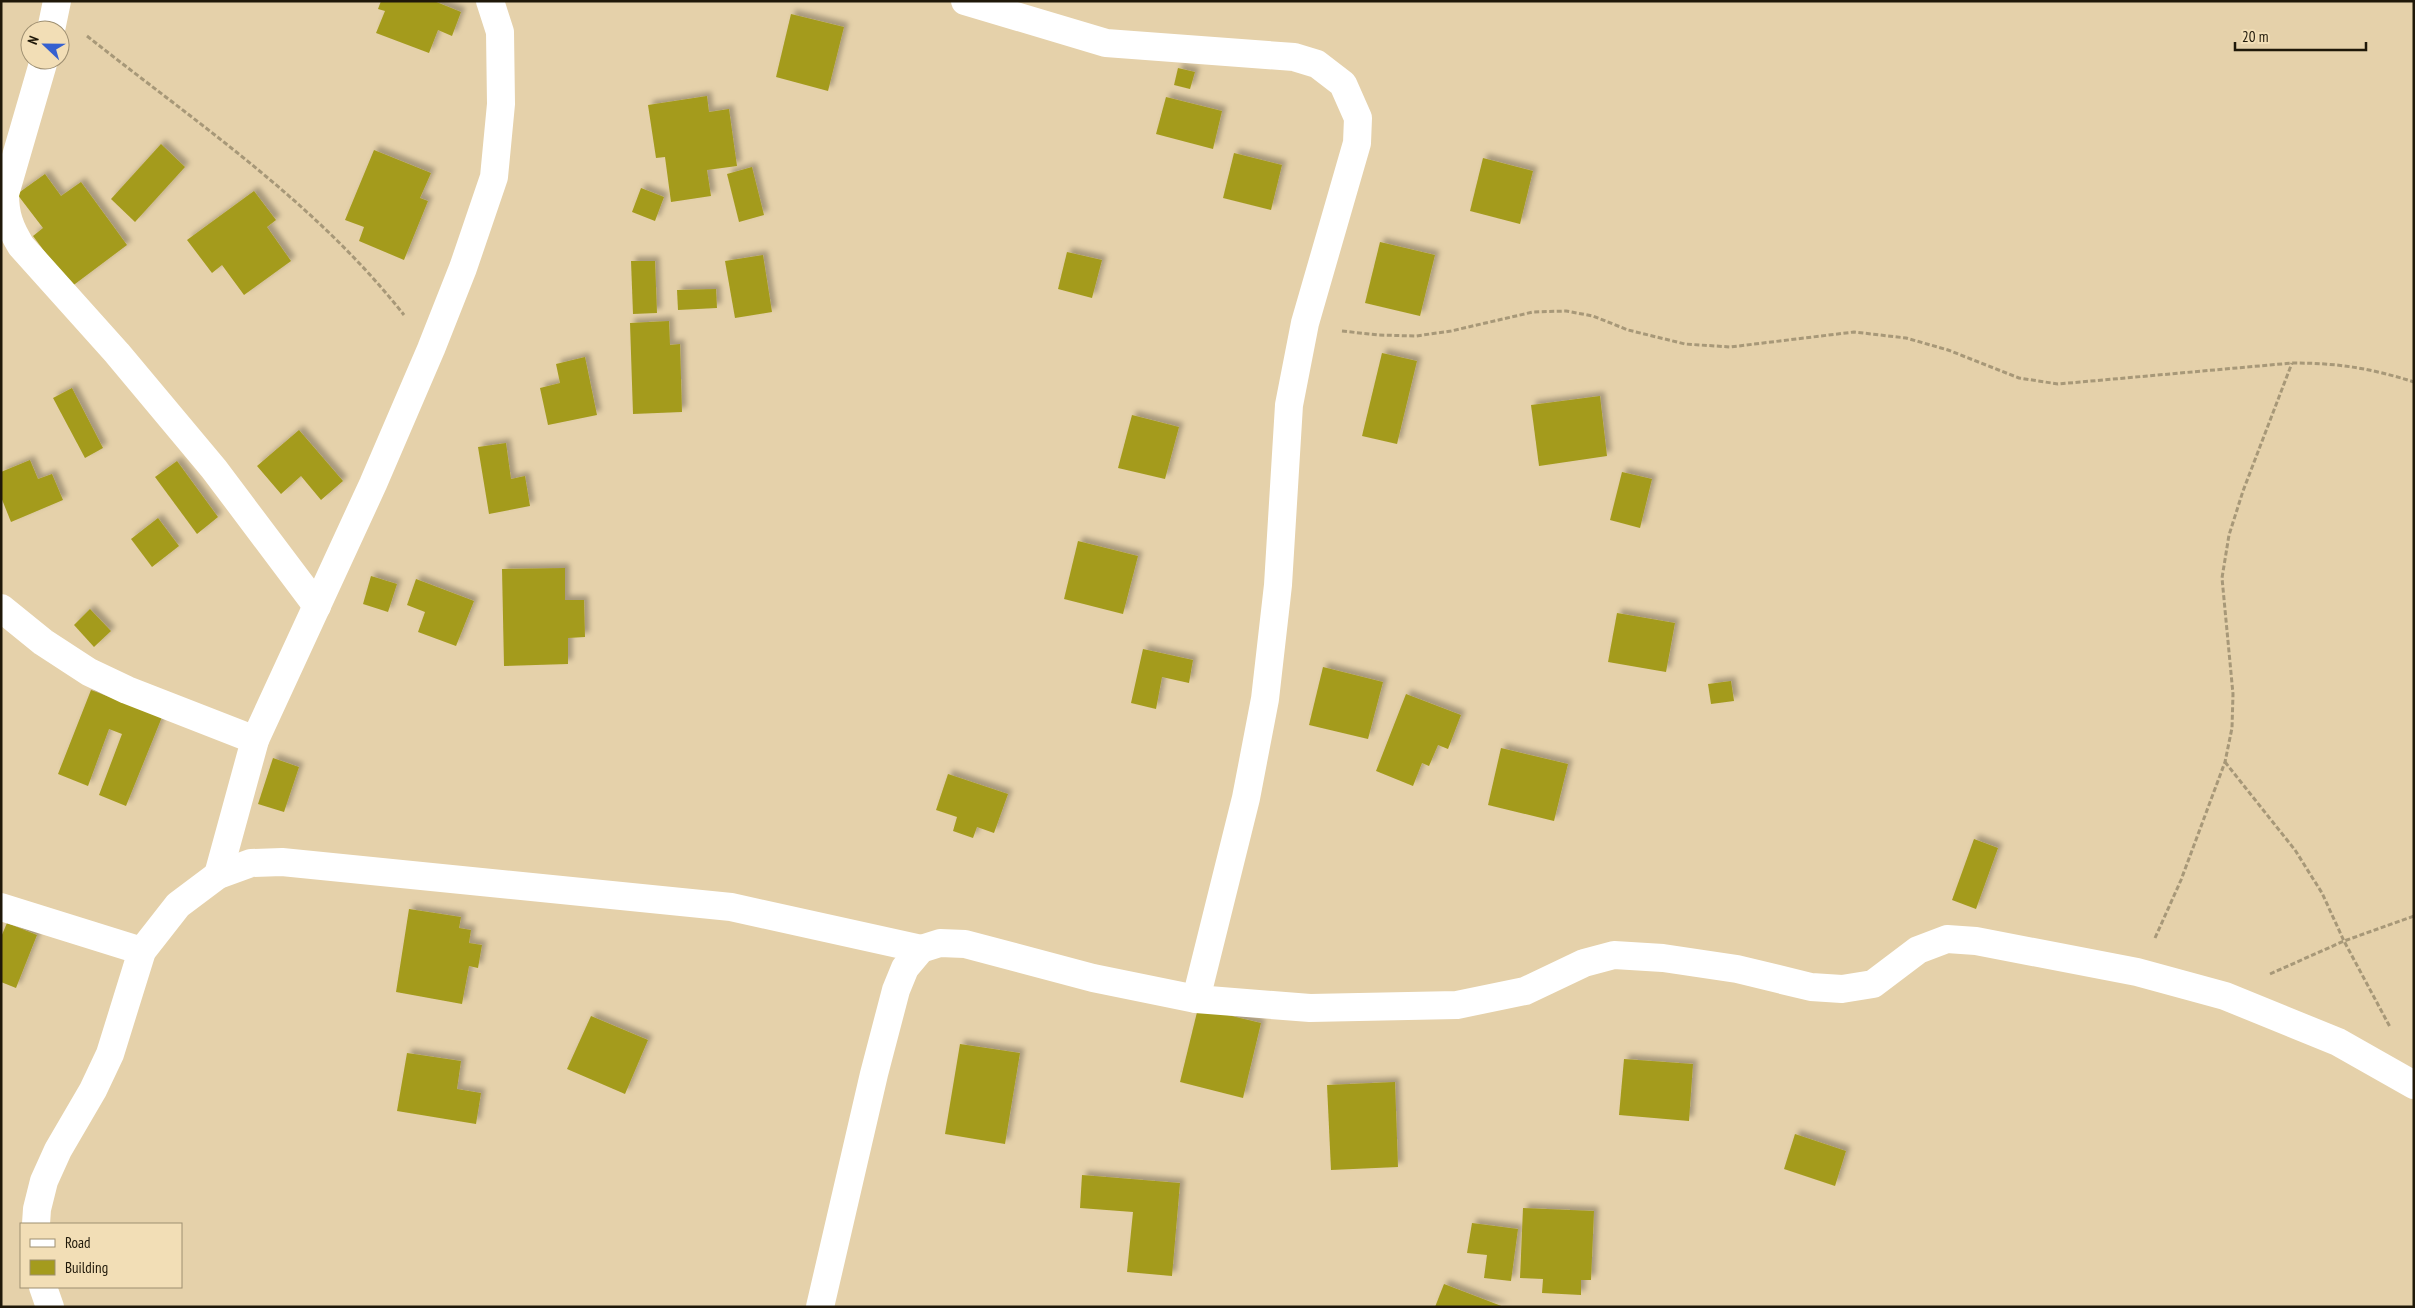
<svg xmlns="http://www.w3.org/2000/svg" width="2415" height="1308" font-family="'PT Sans Narrow',sans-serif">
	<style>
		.building { fill: #a49b1d; filter: url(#shadow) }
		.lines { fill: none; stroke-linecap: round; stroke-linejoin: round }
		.path { stroke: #a79878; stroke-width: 3; stroke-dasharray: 5 2.5; stroke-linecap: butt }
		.minor { stroke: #fff; stroke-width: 28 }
	</style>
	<defs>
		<filter id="shadow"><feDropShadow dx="4.5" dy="-4.5" stdDeviation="2.5" flood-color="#0004"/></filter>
	</defs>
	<rect width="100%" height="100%" fill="#e5d1aa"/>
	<!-- building -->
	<g class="building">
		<polygon points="381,1 434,1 461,12 452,36 438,30 429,53 376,33 385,11 378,9"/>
		<polygon points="791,14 844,27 828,91 776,77"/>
		<polygon points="1178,68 1195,72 1190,89 1174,85"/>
		<polygon points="707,96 709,112 729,109 737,166 707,170 711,196 671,202 665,157 656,158 648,105"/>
		<polygon points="1166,97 1222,111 1213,149 1156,134"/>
		<polygon points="161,144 185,167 135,222 111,199"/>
		<polygon points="374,150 431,173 420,198 428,201 404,260 359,241 364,227 345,220"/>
		<polygon points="1234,153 1282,165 1271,210 1223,198"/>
		<polygon points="1483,158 1533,171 1520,224 1470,211"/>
		<polygon points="752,167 764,215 739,222 727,174"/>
		<polygon points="45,174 61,196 81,182 127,245 71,287 33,236 43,228 17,194"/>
		<polygon points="641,188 664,197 655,221 632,212"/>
		<polygon points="254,191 276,220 267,227 291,261 244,295 222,265 212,273 187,240"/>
		<polygon points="1380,242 1435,255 1420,316 1365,303"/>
		<polygon points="1067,252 1102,260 1092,298 1058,289"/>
		<polygon points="763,255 772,312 735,318 725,261"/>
		<polygon points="631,261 655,261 657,313 633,314"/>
		<polygon points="716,289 717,308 678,310 677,290"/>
		<polygon points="669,321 670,345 680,344 682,412 633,414 630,323"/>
		<polygon points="1382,353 1417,361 1397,444 1362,436"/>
		<polygon points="585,357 597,415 548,425 540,388 560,383 556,364"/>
		<polygon points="72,388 103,448 85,458 53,398"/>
		<polygon points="1600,396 1607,456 1539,466 1531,405"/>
		<polygon points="1132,415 1179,427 1165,479 1118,468"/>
		<polygon points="299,430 343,481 321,500 301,476 281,494 257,466"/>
		<polygon points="506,443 511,479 525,476 530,506 489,514 478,447"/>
		<polygon points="30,460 38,479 52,474 63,500 11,522 1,497 1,472"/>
		<polygon points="177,461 218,517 197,534 155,477"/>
		<polygon points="1622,472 1652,479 1640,528 1610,520"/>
		<polygon points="158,518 179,546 152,567 131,539"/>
		<polygon points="1078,541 1138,556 1123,614 1064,599"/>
		<polygon points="565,568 565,600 584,600 585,637 568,638 568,664 504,666 502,569"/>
		<polygon points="371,576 397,584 388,612 363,604"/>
		<polygon points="416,579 474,601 456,646 418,632 425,612 407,605"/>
		<polygon points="90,609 111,631 94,647 74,625"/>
		<polygon points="1617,613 1675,623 1666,672 1608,662"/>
		<polygon points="1143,649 1193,660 1189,683 1162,677 1156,709 1131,703"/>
		<polygon points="1323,667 1383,682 1368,739 1309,725"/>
		<polygon points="1731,681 1734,701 1711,704 1708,684"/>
		<polygon points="91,690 162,717 126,806 99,795 122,734 109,729 88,786 58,774"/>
		<polygon points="1406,694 1461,715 1448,749 1438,745 1429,766 1422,763 1413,786 1376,771"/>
		<polygon points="1501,748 1568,764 1554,821 1488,805"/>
		<polygon points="273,758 299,767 284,812 258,804"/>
		<polygon points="948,774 1008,794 994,833 977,827 973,838 953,831 957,817 936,810"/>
		<polygon points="1974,839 1998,848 1976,909 1952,900"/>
		<polygon points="409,909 461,917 459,928 471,930 469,943 482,945 478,968 469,966 462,1004 396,992"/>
		<polygon points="7,923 37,935 16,988 1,982 1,937"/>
		<polygon points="1198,1008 1261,1023 1243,1098 1180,1082"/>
		<polygon points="591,1016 648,1040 625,1094 567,1069"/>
		<polygon points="960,1044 1020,1053 1005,1144 945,1134"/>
		<polygon points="407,1053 461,1061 457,1089 481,1093 476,1124 397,1111"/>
		<polygon points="1624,1059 1693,1064 1689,1121 1619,1115"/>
		<polygon points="1395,1082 1398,1167 1331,1170 1327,1085"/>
		<polygon points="1795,1134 1846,1151 1835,1186 1784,1169"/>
		<polygon points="1082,1175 1180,1183 1172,1276 1127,1272 1133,1212 1080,1208"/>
		<polygon points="1523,1208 1594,1211 1591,1280 1581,1280 1581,1295 1542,1293 1543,1279 1520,1278"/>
		<polygon points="1472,1223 1518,1229 1511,1281 1484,1278 1487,1255 1467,1253"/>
		<polygon points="1444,1284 1504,1307 1435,1307"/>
	</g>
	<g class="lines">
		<!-- path -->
		<g class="path">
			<path d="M87,36c111,88 229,167 317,279"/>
			<path d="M1342,331l36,4 38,1 35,-5 82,-19 33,-1 27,5 35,14 57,14 45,3 124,-15 52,6 42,12 71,28 39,6 234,-21c46,0 78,5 122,19"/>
			<polyline points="2225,762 2295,850 2322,893 2344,941 2390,1027"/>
			<polyline points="2155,938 2181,880 2225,762 2232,728 2233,694 2222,578 2229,535 2243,491 2292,363"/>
			<polyline points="2270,974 2344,941 2414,916"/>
		</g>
		<!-- minor -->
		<g class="minor">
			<polyline points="965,1 1106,43 1294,57 1317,64 1343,84 1358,118 1357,143 1305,323 1289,405 1278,585 1265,699 1246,798 1196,999"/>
			<polyline points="51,30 57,1"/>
			<path d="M44,60l-39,134c0,21 5,34 16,52l96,107 97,116 103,137"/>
			<polyline points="1,608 43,642 89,672 127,690 255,740"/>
			<polyline points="218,875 255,740 373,484 431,349 463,268 494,177 501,104 500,32 490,1"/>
			<polyline points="1,907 142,951"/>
			<polyline points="36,1224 37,1209 44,1181 58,1150 93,1090 110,1054 142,951 178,905 218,875 251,863 282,862 731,907 921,949"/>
			<polyline points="43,1287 50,1307"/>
			<polyline points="820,1307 874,1074 896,990 905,968 921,949 940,943 965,944 1093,978 1196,999 1310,1008 1457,1005 1525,991 1584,963 1614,955 1663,958 1737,969 1811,987 1842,989 1873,984 1918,950 1947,939 1976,941 2137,972 2225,996 2338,1042 2414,1085"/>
		</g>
	</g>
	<!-- border -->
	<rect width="2415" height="1308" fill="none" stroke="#1f1809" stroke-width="5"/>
	<!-- legend -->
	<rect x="20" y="1223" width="162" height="65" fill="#f2deb6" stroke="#9e8f71"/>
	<rect x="30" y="1239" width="25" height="8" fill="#ffffff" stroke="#9e8f71"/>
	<text x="65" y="1248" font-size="15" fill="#1f1809">Road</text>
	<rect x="30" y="1260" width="25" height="15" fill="#a49b1d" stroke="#9e8f71"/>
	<text x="65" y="1273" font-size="15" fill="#1f1809">Building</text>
	<!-- north arrow -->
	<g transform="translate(45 45) rotate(292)"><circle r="24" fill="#f2deb6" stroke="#9e8f71"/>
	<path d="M0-4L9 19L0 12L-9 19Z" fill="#3560d0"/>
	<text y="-8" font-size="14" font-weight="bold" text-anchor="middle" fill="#1f1809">N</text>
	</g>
	<!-- scale -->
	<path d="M2235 42v8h131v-8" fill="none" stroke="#1f1809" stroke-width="2.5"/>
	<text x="2242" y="42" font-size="15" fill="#1f1809" stroke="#f2deb6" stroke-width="4" paint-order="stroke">20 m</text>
</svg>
